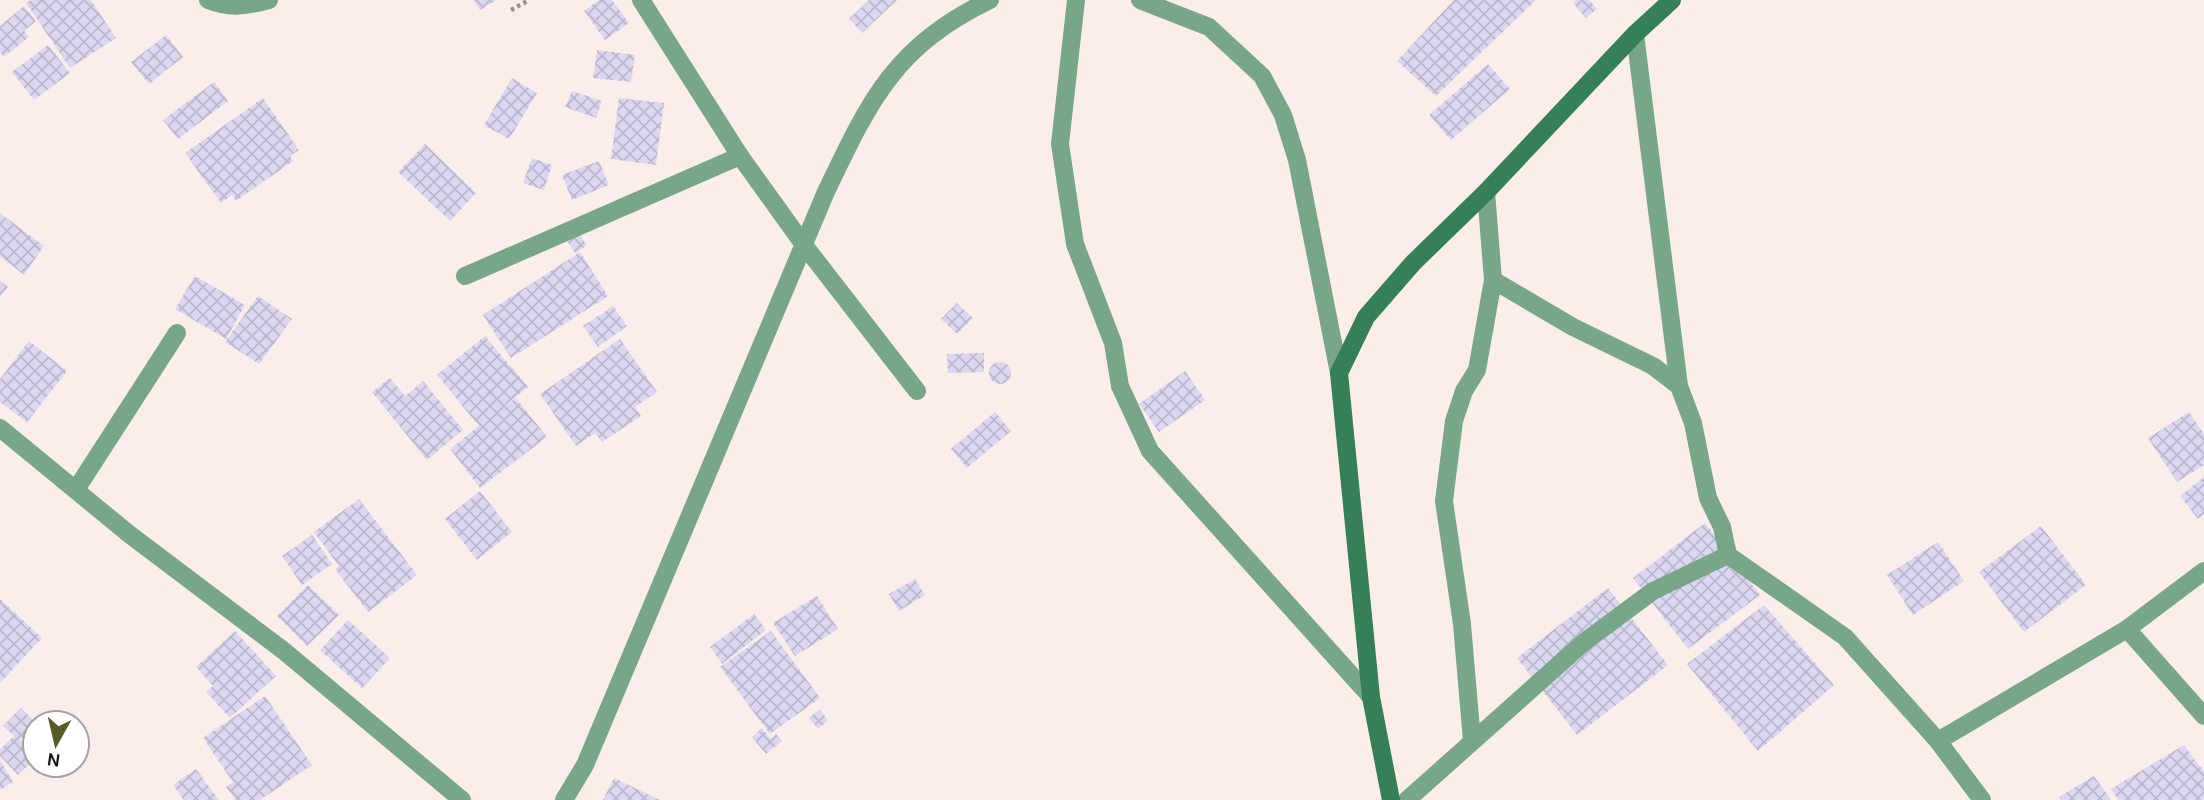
<svg xmlns="http://www.w3.org/2000/svg" width="2204" height="800" font-family="Karla,sans-serif">
	<style>
		.building { fill: url(#building-cross-hatch) }
		.lines { fill: none; stroke-linecap: round; stroke-linejoin: round }
		.path { stroke: #9c918d; stroke-width: 4.5; stroke-dasharray: 3.5 3.5; stroke-linecap: butt }
		.street { stroke: #78a688; stroke-width: 18 }
		.secondary { stroke: #368057; stroke-width: 18 }
	</style>
	<defs>
		<pattern id="building-cross-hatch" width="8" height="8" patternUnits="userSpaceOnUse" patternTransform="scale(1.75)"><rect width="8" height="8" fill="#dbd7f1"/><path d="M0 0l8 8M0 8l8-8" fill="none" stroke="#bbb8cd"/></pattern>
	</defs>
	<rect width="100%" height="100%" fill="#fbeeea"/>
	<!-- building -->
	<g class="building">
		<polygon points="31,0 91,0 116,38 70,68 26,3"/>
		<polygon points="474,0 497,0 480,10"/>
		<polygon points="599,0 612,0 629,23 605,40 584,11"/>
		<polygon points="869,0 897,0 862,33 849,19"/>
		<polygon points="1454,0 1536,0 1436,96 1397,61"/>
		<polygon points="1576,0 1589,0 1597,9 1586,18 1573,3"/>
		<polygon points="24,6 36,21 24,31 29,37 4,57 0,52 0,26"/>
		<polygon points="166,35 183,57 149,84 131,62"/>
		<polygon points="48,45 70,73 34,100 12,72"/>
		<polygon points="597,50 635,55 631,82 593,78"/>
		<polygon points="1488,64 1510,89 1451,140 1429,115"/>
		<polygon points="512,78 537,93 509,139 484,125"/>
		<polygon points="214,82 228,101 178,139 163,120"/>
		<polygon points="572,91 602,101 596,118 565,107"/>
		<polygon points="263,98 299,150 290,156 293,161 236,201 232,195 221,203 185,153"/>
		<polygon points="619,98 664,103 656,165 611,159"/>
		<polygon points="425,144 476,193 450,221 398,172"/>
		<polygon points="532,158 552,165 544,190 523,183"/>
		<polygon points="599,161 609,185 572,200 562,175"/>
		<polygon points="0,213 44,246 24,275 0,256"/>
		<polygon points="576,230 587,245 575,253 565,238"/>
		<polygon points="580,252 608,296 511,358 483,315"/>
		<polygon points="195,276 245,305 226,339 175,309"/>
		<polygon points="0,281 8,287 0,296"/>
		<polygon points="258,296 292,319 259,364 225,342"/>
		<polygon points="957,303 973,318 957,334 941,319"/>
		<polygon points="613,306 627,326 598,347 583,326"/>
		<polygon points="485,336 528,387 502,408 516,398 547,437 480,488 450,449 479,426 437,375"/>
		<polygon points="620,339 657,392 635,407 641,416 602,442 595,433 576,446 540,394"/>
		<polygon points="29,341 67,371 27,422 0,402 0,379"/>
		<polygon points="984,353 984,372 948,373 947,354"/>
		<circle cx="1000" cy="373" r="11"/>
		<polygon points="1185,371 1205,400 1159,432 1139,404"/>
		<polygon points="390,378 405,396 423,381 463,430 427,460 372,392"/>
		<polygon points="995,412 1011,431 967,468 951,449"/>
		<polygon points="2189,412 2204,434 2204,465 2177,482 2148,438"/>
		<polygon points="2204,477 2204,514 2198,519 2180,496"/>
		<polygon points="480,491 512,532 477,560 445,519"/>
		<polygon points="359,499 417,575 368,612 335,569 339,566 314,532"/>
		<polygon points="1705,523 1760,595 1688,649 1633,578"/>
		<polygon points="2041,526 2086,585 2024,632 1979,572"/>
		<polygon points="312,535 332,564 302,585 282,556"/>
		<polygon points="1938,542 1964,581 1913,615 1887,575"/>
		<polygon points="915,579 925,595 899,611 889,594"/>
		<polygon points="308,585 339,615 307,646 277,616"/>
		<polygon points="1608,588 1668,665 1577,735 1517,658"/>
		<polygon points="817,596 838,629 795,656 773,623"/>
		<polygon points="0,599 42,638 0,683"/>
		<polygon points="1764,605 1834,685 1758,751 1687,664"/>
		<polygon points="754,614 766,630 722,664 710,647"/>
		<polygon points="348,620 390,658 362,688 320,650"/>
		<polygon points="235,631 276,676 230,718 206,692 213,686 196,667"/>
		<polygon points="771,631 820,698 770,734 720,667"/>
		<polygon points="265,696 312,765 260,800 236,800 226,787 233,782 203,738"/>
		<polygon points="21,708 35,722 20,740 35,759 18,775 0,756 0,749 14,736 3,726"/>
		<polygon points="820,709 828,721 818,729 809,718"/>
		<polygon points="762,728 771,739 776,734 782,741 766,754 752,737"/>
		<polygon points="2184,745 2204,772 2204,800 2118,800 2111,789"/>
		<polygon points="0,760 13,782 0,790"/>
		<polygon points="196,769 219,800 184,800 173,785"/>
		<polygon points="2094,776 2111,800 2061,800 2059,797"/>
		<polygon points="614,778 660,800 603,800"/>
	</g>
	<g class="lines">
		<!-- path -->
		<polyline class="path" points="511,10 529,0"/>
		<!-- street -->
		<g class="street">
			<path d="M208,0c22,9 39,6 61,0"/>
			<polyline points="641,0 740,156 804,245 917,391"/>
			<polyline points="1076,0 1060,144 1075,244 1113,343 1120,386 1150,451 1371,697"/>
			<polyline points="1140,0 1209,27 1262,76 1283,115 1297,160 1339,373"/>
			<polyline points="1635,34 1679,386"/>
			<polyline points="1486,192 1493,280 1573,327 1653,366 1679,386 1693,423 1708,498 1722,527 1728,555"/>
			<polyline points="465,276 740,156"/>
			<polyline points="0,428 129,534 284,651 462,800"/>
			<polyline points="77,488 177,333"/>
			<polyline points="2127,629 2204,716"/>
			<polyline points="1472,741 1462,624 1444,501 1454,421 1464,391 1477,370 1493,280"/>
			<polyline points="1938,741 2127,629 2204,571"/>
			<path d="M564,800l21,-35 240,-571c44,-92 68,-147 165,-194"/>
			<polyline points="1407,800 1583,643 1653,591 1728,555 1845,637 1938,741 1982,800"/>
		</g>
		<!-- secondary -->
		<polyline class="secondary" points="1391,800 1371,697 1339,373 1366,317 1413,263 1486,192 1635,34 1672,0"/>
	</g>
	<!-- north arrow -->
	<g transform="translate(56 744) rotate(188)"><circle r="33" fill="#ffffff" stroke="#a4a19f" stroke-width="2"/>
	<path d="M0-5L12 26L0 18L-12 26Z" fill="#5a5825"/>
	<text y="-10" font-size="19" font-weight="bold" text-anchor="middle" fill="#1c130f">N</text>
	</g>
</svg>
